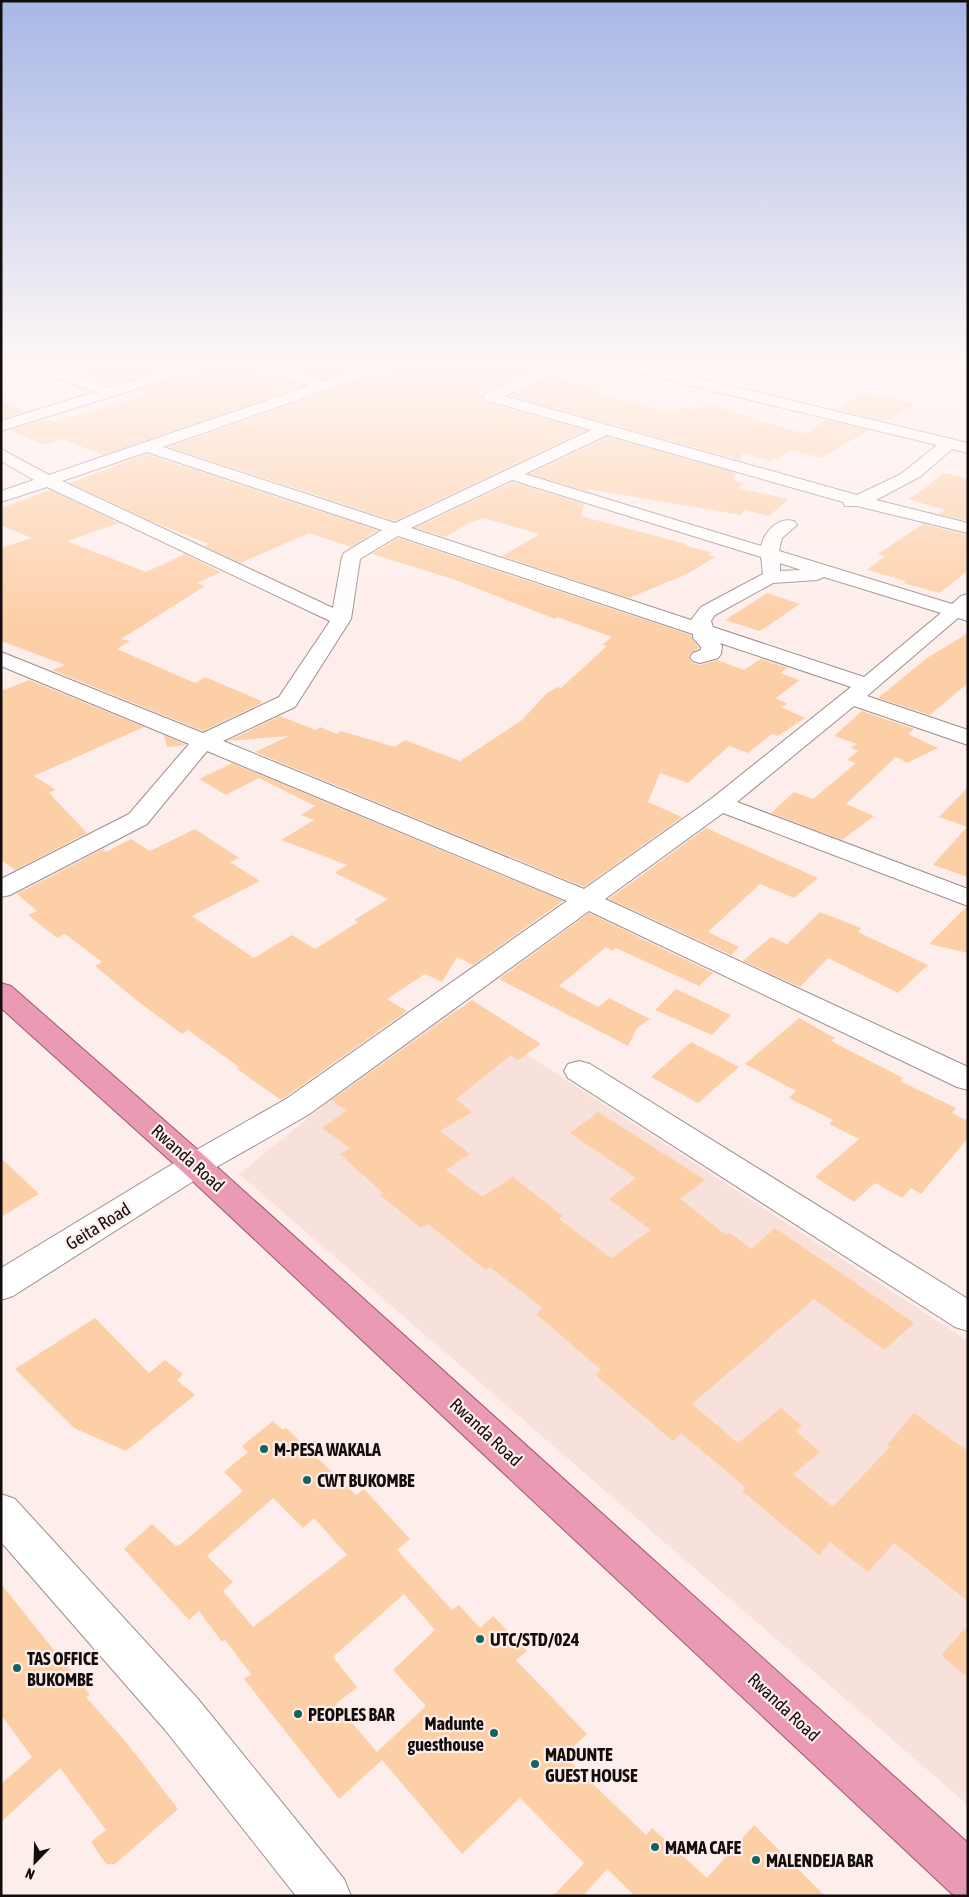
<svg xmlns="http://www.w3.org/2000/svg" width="969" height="1897" font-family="'Asap Condensed',sans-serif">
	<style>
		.built { fill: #f8e0db }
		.building { fill: #fdcfa7; fill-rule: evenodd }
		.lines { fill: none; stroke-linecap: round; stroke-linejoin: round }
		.minor-casing { stroke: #9c8e8b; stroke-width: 2 }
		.secondary-casing { stroke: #9c8e8b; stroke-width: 2 }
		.trunk-casing { stroke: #9c586d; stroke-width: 2 }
		.minor { fill: #fff; fill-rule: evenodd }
		.secondary { fill: #fff; fill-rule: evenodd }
		.trunk { fill: #ea9ab4; fill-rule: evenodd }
		.poi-dot { fill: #14635f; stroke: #feeeeb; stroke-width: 2 }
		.labels { text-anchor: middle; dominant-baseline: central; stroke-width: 4.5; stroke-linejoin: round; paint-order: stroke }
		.near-street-label { font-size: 18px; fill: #130e0d; stroke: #feeeeb }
		.near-poi-label { font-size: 18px; font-weight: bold; fill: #130e0d; stroke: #feeeeb; text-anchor: start }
	</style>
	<rect width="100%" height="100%" fill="#feeeeb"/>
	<!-- built -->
	<polygon class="built" points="449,1004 968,1341 968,1805 239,1174"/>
	<!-- building -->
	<g class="building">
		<polygon points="57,360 190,360 115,384 56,364"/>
		<polygon points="223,360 235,360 238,365 303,386 103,455 63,439 45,445 9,430 47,419 56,422 145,395 135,391 220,365"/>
		<polygon points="329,360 357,367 323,379 298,371"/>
		<polygon points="407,360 557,360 484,392 481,398 484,402 586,430 395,521 169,447 404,365"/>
		<polygon points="552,377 600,389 593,392 673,413 684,408 697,409 708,404 794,431 808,433 825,420 869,430 821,458 792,450 771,461 743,453 740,460 510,396"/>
		<polygon points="862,392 915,404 885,421 838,410"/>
		<polygon points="1,402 27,411 1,419"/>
		<polygon points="607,437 736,473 733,480 745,484 738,488 789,499 769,516 745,510 741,515 588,489 587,491 530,474"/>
		<polygon points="147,454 378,530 351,547 309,533 240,563 205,546 209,544 151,521 70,483"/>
		<polygon points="943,473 968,478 968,521 939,514 945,510 908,499 924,489"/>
		<polygon points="512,482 584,504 581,516 686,544 684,545 712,553 709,555 715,557 689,573 629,598 502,556 540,534 483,518 471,522 445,537 416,528"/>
		<polygon points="50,490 119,523 67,541 146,572 185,554 221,572 197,583 205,586 121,639 130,641 117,649 195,683 205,677 262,701 260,702 262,703 203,731 52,670 65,665 1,641 1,548 32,538 1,525 1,508"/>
		<polygon points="923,524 968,535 968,570 940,593 903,583 906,581 867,570 885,556 878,554"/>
		<polygon points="398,538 691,635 692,639 699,648 688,656 692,663 700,665 717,660 744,670 761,659 788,668 780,673 800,680 776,698 788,704 781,707 805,718 778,736 772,734 748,753 729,746 688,783 660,773 648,802 682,817 584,887 255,752 289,736 228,741 280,716 316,730 320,727 337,734 341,731 395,747 405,740 460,761 522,720 547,693 558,687 561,688 607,646 602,645 612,637 557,617 555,619 453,579 372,554"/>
		<polygon points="767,593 800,604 760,631 725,620"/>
		<polygon points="968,633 968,683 930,715 878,698 927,658"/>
		<polygon points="29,680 144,727 34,776 56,790 49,793 87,833 15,870 1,860 1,691"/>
		<polygon points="862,711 914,729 908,734 938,748 907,763 896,757 846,804 874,816 842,840 771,813 794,792 813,799 856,763 847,760 858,751 851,748 857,744 834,736"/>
		<polygon points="164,735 186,745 167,747"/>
		<polygon points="232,763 563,901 473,965 457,957 442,982 425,974 387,999 407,1011 281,1100 237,1069 239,1067 188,1030 182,1034 136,1000 95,966 102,962 65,934 57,938 28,915 37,911 17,894 103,849 106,852 131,839 150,851 195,829 239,858 230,862 260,881 192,916 254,958 292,935 315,949 358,922 354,920 388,899 335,873 347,865 281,840 314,820 301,815 315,806 259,778 226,795 199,779"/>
		<polygon points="968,787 968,877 933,865 967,827 939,817"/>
		<polygon points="706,828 818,878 794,898 760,884 708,932 739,947 731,955 609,899"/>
		<polygon points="966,907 968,908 968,953 929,944"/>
		<polygon points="820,912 861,928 858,932 928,965 898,993 828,958 800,987 743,961 771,937 787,944"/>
		<polygon points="589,913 713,973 699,986 616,948 613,951 606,947 559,986 598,1007 609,998 650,1019 637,1028 628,1046 499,979"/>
		<polygon points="676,989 731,1015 712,1035 655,1010"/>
		<polygon points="472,1000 541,1044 518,1060 511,1055 456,1099 472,1112 440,1131 470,1154 446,1170 482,1197 513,1177 563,1216 559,1219 611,1258 651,1230 609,1199 636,1178 570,1133 598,1112 705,1180 680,1199 726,1235 729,1232 751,1249 775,1228 914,1323 884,1350 814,1299 692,1404 738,1443 781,1408 802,1426 796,1431 820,1452 793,1474 833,1507 890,1447 887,1445 914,1413 968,1451 968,1601 894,1543 868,1572 830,1542 819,1555 742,1491 746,1488 681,1433 673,1441 595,1375 601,1370 536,1314 543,1308 490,1267 486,1270 428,1224 421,1228 380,1195 383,1193 340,1154 350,1148 322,1128 346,1111 332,1100"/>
		<polygon points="799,1018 835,1038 831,1041 903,1078 900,1081 956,1108 952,1113 968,1121 968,1138 921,1194 911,1188 902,1198 875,1183 854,1202 815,1177 859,1139 829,1124 833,1120 789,1098 796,1091 745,1064"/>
		<polygon points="691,1042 739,1067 698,1103 651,1077"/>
		<polygon points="1,1158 39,1194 1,1217"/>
		<polygon points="95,1318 149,1373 165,1360 183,1374 177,1380 195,1395 126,1451 74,1428 15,1369"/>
		<path d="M273,1421l10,9 3,-2 70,67 8,-6 46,50 -13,11 55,60 7,-5 21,23 13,-12 34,35 -11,9 71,74 -23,22 82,79 6,-7 55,50 47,-53 71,71h-190l-28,-27 -24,27h-30l31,-33 -64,-65 -58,56 -80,-94 -43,39 -95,-120 7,-5 -26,-34 -3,2 -23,-31 -10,9 -65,-71 28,-25 24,22 5,-2 62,-53 -19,-19 24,-20 -6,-6zM273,1498l30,30 11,-10 33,37 -94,72 -30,-36 10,-9 -26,-26zM404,1594l31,36 -42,40 33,36 -49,46 -41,-48 21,-17 -24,-30z"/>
		<polygon points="1,1584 90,1695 86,1697 126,1742 178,1809 115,1864 106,1864 91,1842 106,1830 60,1768 1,1822 1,1784 32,1757 1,1715"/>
		<polygon points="968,1625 968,1678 941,1655"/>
	</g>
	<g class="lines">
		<!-- minor casing -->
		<g class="minor-casing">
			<g id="minor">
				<polygon points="10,360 32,360 110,388 198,360 221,360 219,363 1,431 1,421 95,392 12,363"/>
				<path d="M237,360h23l63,21 60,-21h22l-2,3 -240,84 232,76 196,-93 -106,-30 -2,-3 2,-3 78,-34h20l-2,3 -77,33 353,99 44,-21 36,-29 -339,-82 -2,-3h26l346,83v10l-16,-4 -31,27 -45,24 92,23v10l-111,-27h-12l-2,-4 -236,-67 -82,39 236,72c4,-15 17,-29 33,-25l3,4 -15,13 -3,13 173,53 9,-8 7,-2v27l-10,-3 -91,78 101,34v15l-114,-39 -117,96 231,87v17l-245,-93 -118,86 363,168v23l-11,-3 -368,-176 -281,204 -102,58 -11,4 -11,-4 -5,-8 5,-8 102,-58 281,-198 -360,-150 -60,73 -137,71 -9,2v-18l128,-65 60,-70 -188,-78v-14l202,81 76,-36 51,-76 -283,-134 -46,15v-11l33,-11 -33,-19v-12l48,26 260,-89 -70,-23zM147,452l235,78 -38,23 -2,4 -9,51 -271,-127zM512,480l249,77 2,17 -62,33 -10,13 -280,-92zM398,536l295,98v4l8,9v3l-8,3 -3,4 3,4 7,2 18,-5 3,-4 1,-8 -2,-3 131,44 -140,112 -127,90 -361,-148 72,-34 56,-88 9,-60zM780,563l21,7 -21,1zM824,577l117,36 -77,64 -151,-50 -2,-6 4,-6 58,-32 44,-3z"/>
				<polygon points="579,1061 590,1064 968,1299 968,1331 955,1327 568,1078 564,1071 568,1064"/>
				<polygon points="1,1494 15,1499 198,1699 344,1879 351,1896 296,1896 166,1731 1,1542"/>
			</g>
		</g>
		<!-- secondary casing -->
		<g class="secondary-casing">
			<polygon id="secondary" points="195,1153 206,1157 211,1165 206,1173 13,1296 1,1300 1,1268 184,1157"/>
		</g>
		<!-- trunk casing -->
		<g class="trunk-casing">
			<polygon id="trunk" points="1,983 11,986 206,1157 968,1843 968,1896 957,1896 951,1893 184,1173 1,1008"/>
		</g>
		<!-- minor -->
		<use href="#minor" class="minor"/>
		<!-- secondary -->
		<use href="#secondary" class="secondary"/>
		<!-- trunk -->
		<use href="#trunk" class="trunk"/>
	</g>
	<!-- sky -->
	<linearGradient id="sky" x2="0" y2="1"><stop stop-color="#a7b7e6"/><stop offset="0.58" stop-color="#fff7f6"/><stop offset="1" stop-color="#fff7f6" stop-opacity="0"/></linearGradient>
	<rect width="969" height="626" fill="url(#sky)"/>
	<!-- markers -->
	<g class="poi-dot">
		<circle cx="264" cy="1449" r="5"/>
		<circle cx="307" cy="1480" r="5"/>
		<circle cx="480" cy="1639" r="5"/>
		<circle cx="17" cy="1668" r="5"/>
		<circle cx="298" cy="1714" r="5"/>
		<circle cx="494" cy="1733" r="5"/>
		<circle cx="535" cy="1764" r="5"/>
		<circle cx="655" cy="1847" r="5"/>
		<circle cx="756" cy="1860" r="5"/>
	</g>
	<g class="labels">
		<!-- near-street labels -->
		<g class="near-street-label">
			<text transform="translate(188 1158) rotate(42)">Rwanda Road</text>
			<text transform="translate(98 1226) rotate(-32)">Geita Road</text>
			<text transform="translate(486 1432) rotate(43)">Rwanda Road</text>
			<text transform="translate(784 1707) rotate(43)">Rwanda Road</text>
		</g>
		<!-- near-poi labels -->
		<g class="near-poi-label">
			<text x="274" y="1449">M-PESA WAKALA</text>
			<text x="317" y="1480">CWT BUKOMBE</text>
			<text x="490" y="1639">UTC/STD/024</text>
			<text x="27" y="1658">TAS OFFICE<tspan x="27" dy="21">BUKOMBE</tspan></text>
			<text x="308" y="1714">PEOPLES BAR</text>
			<text x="484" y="1723" text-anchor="end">Madunte<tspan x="484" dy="21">guesthouse</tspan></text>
			<text x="545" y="1754">MADUNTE<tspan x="545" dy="21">GUEST HOUSE</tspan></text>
			<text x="665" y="1847">MAMA CAFE</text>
			<text x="766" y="1860">MALENDEJA BAR</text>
		</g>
	</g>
	<!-- border -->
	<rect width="969" height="1897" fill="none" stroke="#130e0d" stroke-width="5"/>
	<!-- north arrow -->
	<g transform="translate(35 1862) rotate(203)" stroke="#feeeeb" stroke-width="4" paint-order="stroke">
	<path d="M0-4L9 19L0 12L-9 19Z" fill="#130e0d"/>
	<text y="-8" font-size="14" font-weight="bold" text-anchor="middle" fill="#130e0d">N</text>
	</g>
</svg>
